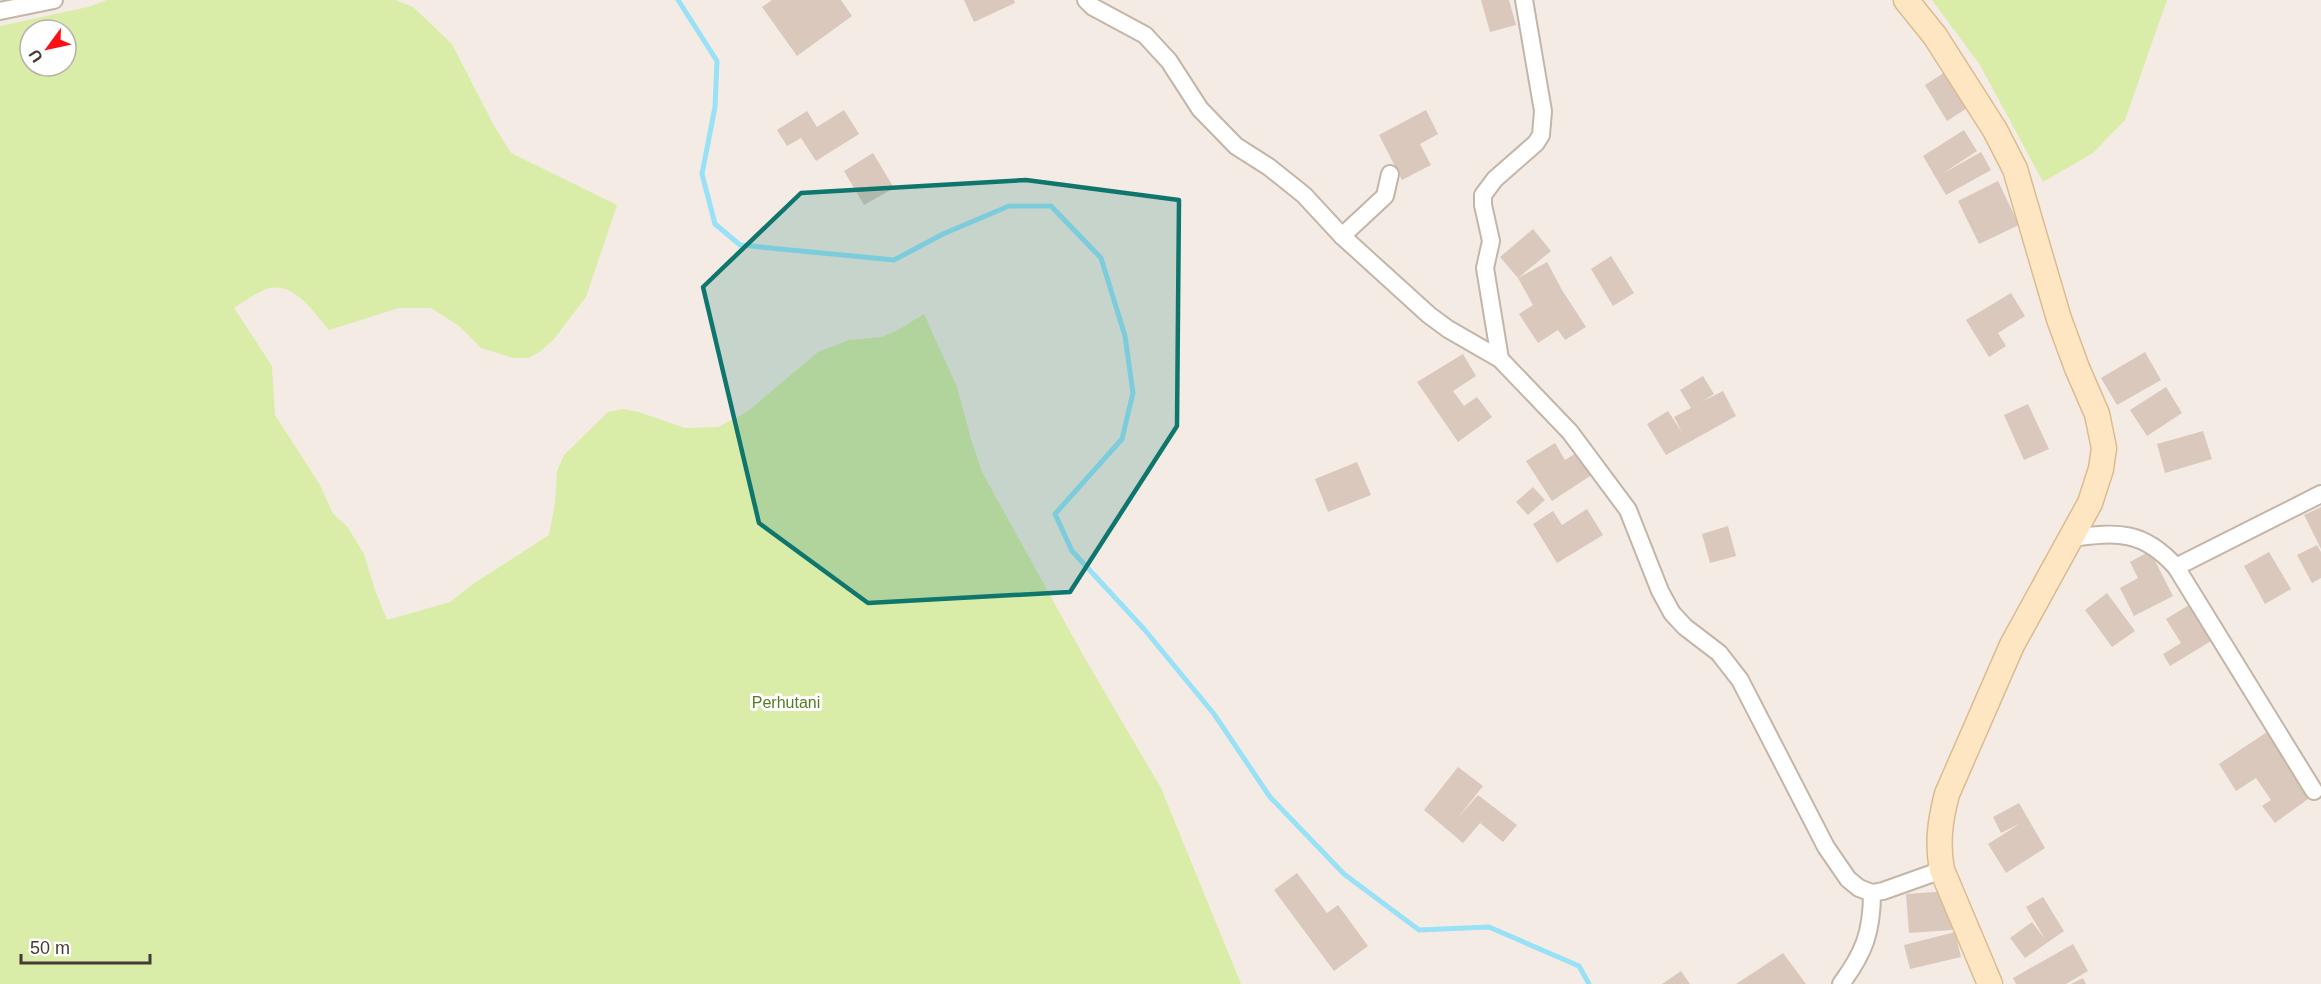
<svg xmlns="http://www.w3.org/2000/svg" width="2321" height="984" font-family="Arial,sans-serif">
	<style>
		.green { fill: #d9eca8; fill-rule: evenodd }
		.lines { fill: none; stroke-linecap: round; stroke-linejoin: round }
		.stream { stroke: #99e1f7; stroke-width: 5 }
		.building { fill: #d9c8bb }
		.street-casing { stroke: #c3b5a8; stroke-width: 20 }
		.secondary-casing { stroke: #dbbb90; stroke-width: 27 }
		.street { stroke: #fff; stroke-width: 16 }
		.secondary { stroke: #ffe6c2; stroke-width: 24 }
		.marked { fill: #0f766e; fill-opacity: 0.2; stroke: #0f766e; stroke-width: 4.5; stroke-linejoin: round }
		.labels { text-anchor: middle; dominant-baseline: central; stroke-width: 6; stroke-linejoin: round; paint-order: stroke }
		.park-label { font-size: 16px; fill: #547d21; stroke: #fff }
	</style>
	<rect width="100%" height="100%" fill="#f4ece4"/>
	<!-- green -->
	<g class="green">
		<path d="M107,0h288l18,7 39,37 41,80 18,29 106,52 -31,92 -32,42 -13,12 -13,7h-15l-32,-10 -22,-22 -28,-18h-32l-70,22c-16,-18 -35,-50 -63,-41 -11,4 -22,13 -32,19l38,58 3,49 45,70 13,29 14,12 17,28 11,36 12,30 63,-18 23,-18 76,-49 6,-33 2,-31 7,-16 44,-43 15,-3 16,3 46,16 33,-1 29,-15 71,-60 31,-12 33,-3 16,-7 26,-16 33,73 14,52 11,33 101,183 78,133 80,196h-1241v-958l88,-19zM30,30h36v36h-36z"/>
		<polygon points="1932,0 2167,0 2125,120 2093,153 2043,182 1980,65"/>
	</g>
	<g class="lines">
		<!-- stream -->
		<polyline class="stream" points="678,0 717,61 715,107 702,174 715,224 740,245 894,260 943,234 1009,206 1051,206 1101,258 1125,336 1133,393 1122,439 1055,514 1072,551 1144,629 1214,714 1270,797 1344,874 1419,930 1489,927 1579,966 1589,984"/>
	</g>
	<!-- building -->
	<g class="building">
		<polygon points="772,0 841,0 852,16 797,56 762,7"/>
		<polygon points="964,0 1014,0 1015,3 974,22"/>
		<polygon points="1481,0 1509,0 1516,25 1490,32"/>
		<polygon points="1953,67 1975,103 1947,121 1925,85"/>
		<polygon points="844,110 859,134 816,161 801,138 787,146 777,130 807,111 817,127"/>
		<polygon points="1426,110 1438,134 1420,144 1431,165 1402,180 1379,135"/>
		<polygon points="1964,130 1977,151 1942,174 1981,152 1991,170 1946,195 1923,156"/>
		<polygon points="873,153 894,188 864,205 844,171"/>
		<polygon points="1998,181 2019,225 1979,244 1958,201"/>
		<polygon points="1533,229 1551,251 1518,278 1547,262 1562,290 1586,327 1565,340 1558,330 1538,343 1519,314 1533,305 1518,278 1500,257"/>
		<polygon points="1611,256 1634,293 1613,306 1591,269"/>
		<polygon points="2011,293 2025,316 1998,333 2006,346 1989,357 1966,320"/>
		<polygon points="2145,352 2161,380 2117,405 2101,378"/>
		<polygon points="1463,354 1476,376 1453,391 1464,406 1477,397 1492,417 1458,442 1417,382"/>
		<polygon points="1703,376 1714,394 1701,402 1723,391 1736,416 1666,455 1647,424 1668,411 1683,434 1674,417 1691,408 1680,390"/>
		<polygon points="2166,387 2182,413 2147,436 2130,410"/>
		<polygon points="2028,404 2049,449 2024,460 2004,415"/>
		<polygon points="2203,431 2212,459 2165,473 2157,444"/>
		<polygon points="1555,443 1565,460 1581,450 1596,472 1552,501 1526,461"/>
		<polygon points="1357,462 1371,495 1328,512 1315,479"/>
		<polygon points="1533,487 1545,500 1528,515 1516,502"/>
		<polygon points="2321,507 2321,549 2304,515"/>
		<polygon points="1587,509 1603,535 1557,563 1533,524 1553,511 1562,525"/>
		<polygon points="1728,526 1736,556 1710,563 1702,534"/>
		<polygon points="2317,545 2321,552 2321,578 2312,583 2297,555"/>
		<polygon points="2150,551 2173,596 2134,616 2120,588 2138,578 2130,562"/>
		<polygon points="2269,552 2291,589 2265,604 2244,566"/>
		<polygon points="2107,593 2135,631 2112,647 2085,610"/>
		<polygon points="2189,605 2211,641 2170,666 2163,654 2181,643 2166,619"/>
		<polygon points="2273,728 2315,794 2275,823 2262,806 2271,800 2256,778 2236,791 2219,764"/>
		<polygon points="1458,767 1483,786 1457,819 1478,795 1517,825 1503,842 1480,823 1463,843 1424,810"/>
		<polygon points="2019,803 2045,848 2006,873 1988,844 2021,823 2001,833 1993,817"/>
		<polygon points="1297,873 1327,913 1338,905 1368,946 1334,971 1274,890"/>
		<polygon points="1950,891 1952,930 1909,933 1906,894"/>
		<polygon points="2043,897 2064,931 2025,958 2010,938 2032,922 2045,939 2026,907"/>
		<polygon points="1955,932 1961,957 1910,969 1904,945"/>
		<polygon points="2073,944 2088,971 2066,984 2016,984 2013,978"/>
		<polygon points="1783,953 1806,984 1736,984 1753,973"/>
		<polygon points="1681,971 1690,984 1662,984"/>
		<polygon points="2083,978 2086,984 2071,984"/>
	</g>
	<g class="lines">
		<!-- street casing -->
		<g class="street-casing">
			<g id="street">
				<polyline points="1086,0 1093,7 1145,35 1169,61 1200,109 1236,146 1269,167 1304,195 1342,236 1429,315 1448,329 1500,359 1570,432 1628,510 1660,591 1672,613 1685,627 1719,653 1740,680 1826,847 1848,879 1859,888 1872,893 1883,891 1942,870"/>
				<polyline points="0,11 54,0"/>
				<polyline points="1342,236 1385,196 1390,174"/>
				<polyline points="1500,359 1485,268 1491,241 1483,205 1483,195 1495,179 1536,143 1541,135 1543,111 1524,0"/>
				<path d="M2071,538c47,-6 72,-8 105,29l138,224"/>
				<polyline points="2176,567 2321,494"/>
				<path d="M1841,984c23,-31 31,-52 31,-91"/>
			</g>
		</g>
		<!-- secondary casing -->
		<g class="secondary-casing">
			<path id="secondary" d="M1906,0l29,36 60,94 20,39 44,150 18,49 20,46 7,34 -3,21 -11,34 -78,142 -65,149c-7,27 -10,49 -5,76l48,114"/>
		</g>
		<!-- street -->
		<use href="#street" class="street"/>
		<!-- secondary -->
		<use href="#secondary" class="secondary"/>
	</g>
	<!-- marked area -->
	<path class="marked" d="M1026,180l153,20 -2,226 -107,166 -202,11 -109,-80 -56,-236 98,-94z"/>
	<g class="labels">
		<!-- park labels -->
		<g class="park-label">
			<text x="786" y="702">Perhutani</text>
		</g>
	</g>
	<!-- north arrow -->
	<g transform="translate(48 48) rotate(237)"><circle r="28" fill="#ffffff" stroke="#b5b1ad" stroke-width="1.5"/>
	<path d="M0-4.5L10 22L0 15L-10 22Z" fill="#ff0f15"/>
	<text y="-9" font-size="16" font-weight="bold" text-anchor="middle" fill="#463b33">U</text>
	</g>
	<!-- scale -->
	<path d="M21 954v9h129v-9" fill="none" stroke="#463b33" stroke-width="3"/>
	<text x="30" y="954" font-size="18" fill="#463b33" stroke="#ffffff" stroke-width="4.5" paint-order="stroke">50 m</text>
</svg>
